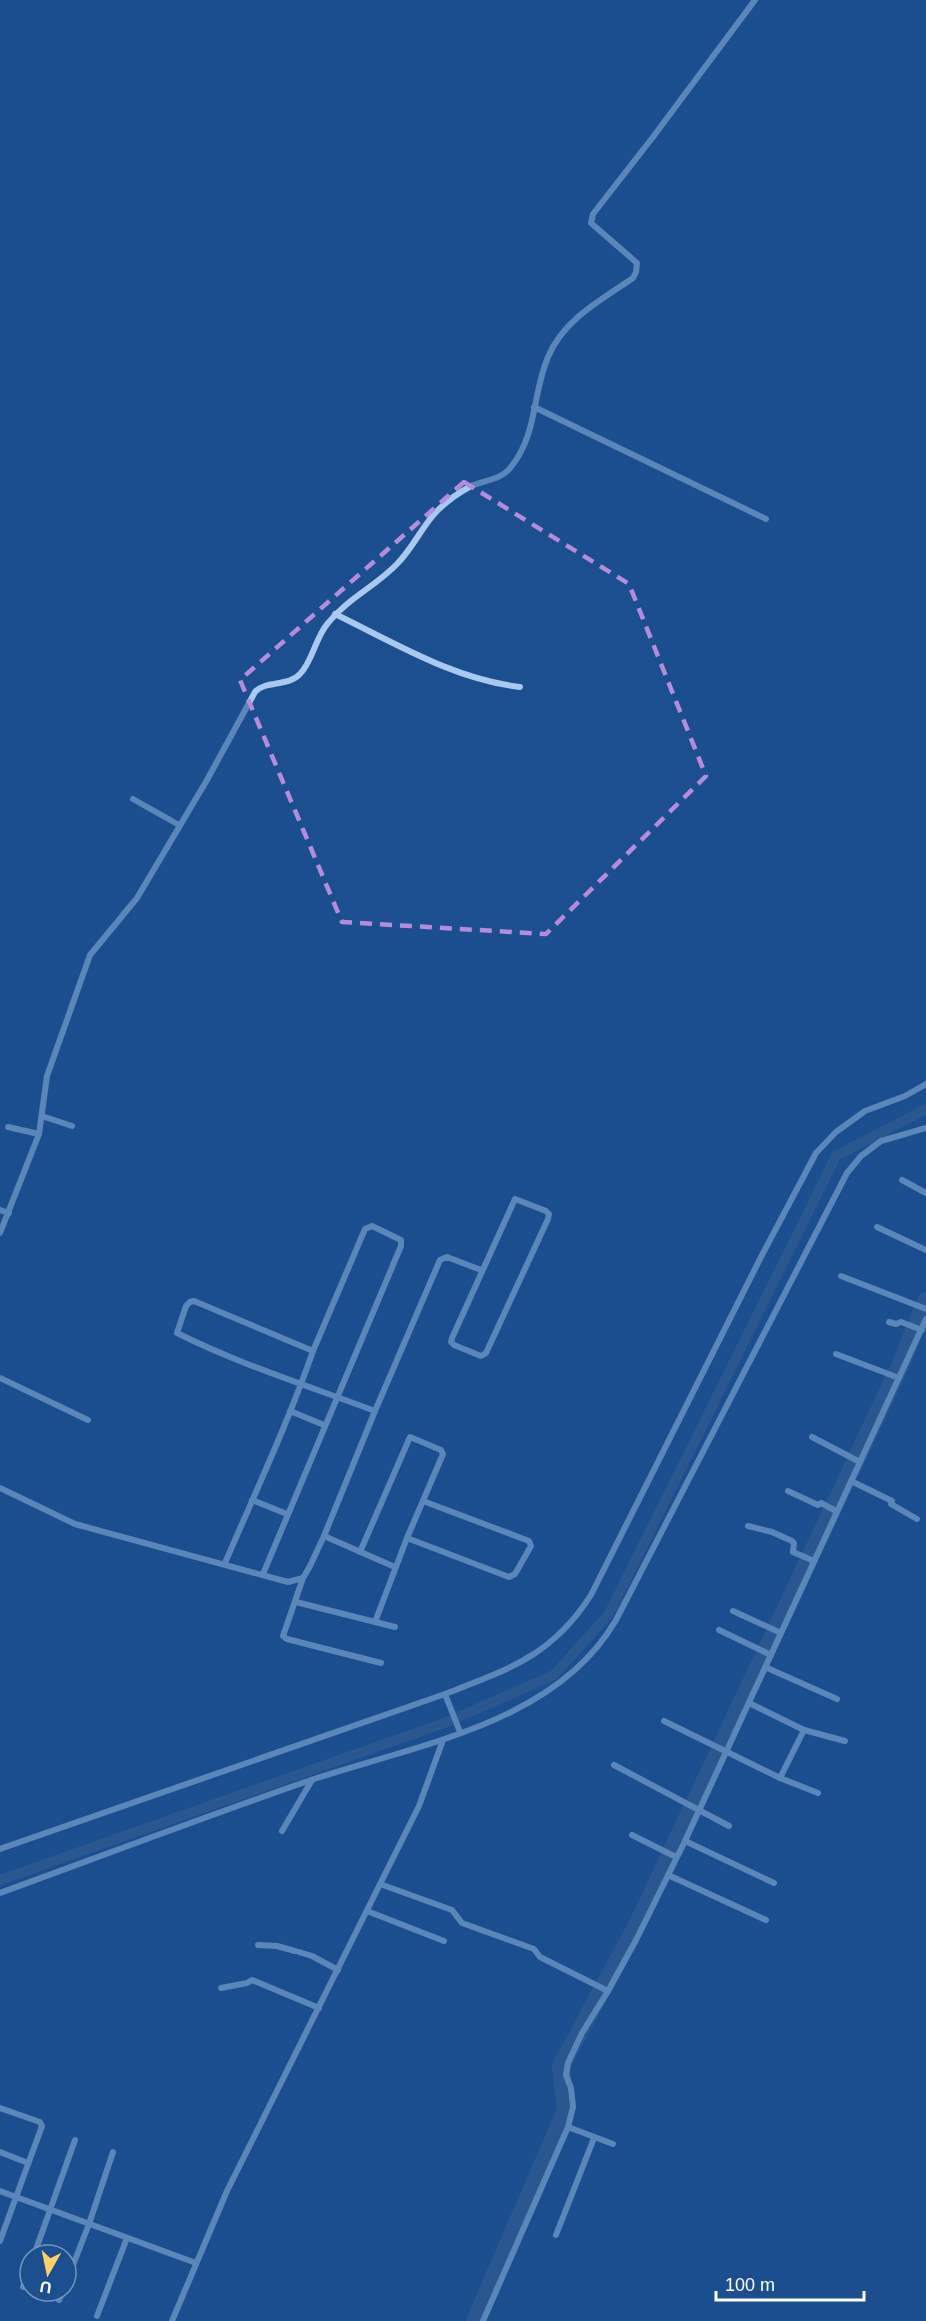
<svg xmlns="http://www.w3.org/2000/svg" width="926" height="2321" font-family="Arial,sans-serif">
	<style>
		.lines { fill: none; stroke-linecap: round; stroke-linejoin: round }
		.canal { stroke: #3c6290; stroke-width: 10 }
		.river { stroke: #3c6290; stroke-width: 18 }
		.minor { stroke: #a9c9ee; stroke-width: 6 }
		.marked { fill: none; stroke: #b68bdc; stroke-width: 4.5; stroke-dasharray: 12 8; stroke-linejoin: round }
	</style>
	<rect width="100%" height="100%" fill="#1b4f8f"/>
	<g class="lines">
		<!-- canal -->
		<polyline class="canal" points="0,1880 447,1722 554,1675 609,1614 836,1156 926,1109"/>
		<!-- river -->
		<polyline class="river" points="475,2321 566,2110 561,2066 638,1923 901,1364 926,1301"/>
		<!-- minor -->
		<g class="minor">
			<polyline points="534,407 766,519"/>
			<path d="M335,614c60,29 118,65 185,73"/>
			<polyline points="133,799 179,825"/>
			<polyline points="42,1116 72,1126"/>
			<polyline points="8,1127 39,1134"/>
			<polyline points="902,1180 926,1193"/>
			<polygon points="515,1199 546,1211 549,1214 548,1219 486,1353 481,1356 454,1345 451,1342 452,1338"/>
			<polyline points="0,1210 9,1213"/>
			<polyline points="877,1227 926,1250"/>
			<path d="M0,1233l39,-99 8,-58 43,-121 47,-57 70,-118 48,-88c11,-12 33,-5 45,-18 13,-13 15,-36 28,-51 19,-24 48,-37 69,-59 16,-16 25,-38 41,-54 9,-9 22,-18 33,-24 14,-6 30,-6 40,-19 27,-34 21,-73 37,-110 16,-38 53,-57 85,-79l3,-6 1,-9 -46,-40 2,-9 60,-77 102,-137"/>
			<polyline points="841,1276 926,1309"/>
			<polyline points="889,1322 896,1324 901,1322 922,1330"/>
			<polyline points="836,1354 899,1378"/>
			<polyline points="0,1378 88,1420"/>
			<polyline points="290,1411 324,1425"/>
			<polyline points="812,1437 860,1462"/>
			<polyline points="851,1481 892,1501 891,1504 917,1519"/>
			<polyline points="0,1488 75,1524 288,1582 303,1578 310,1566 324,1536 375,1411"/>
			<polyline points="788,1491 818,1505 821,1503 836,1511"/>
			<polyline points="252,1500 287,1514"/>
			<polyline points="748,1526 772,1532 792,1541 794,1543 793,1552 814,1561"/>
			<polyline points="324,1536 395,1567"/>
			<polyline points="407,1538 509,1577 515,1574 531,1546 529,1541 423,1501"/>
			<polyline points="360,1552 410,1437 441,1450 443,1454 407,1538 375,1622"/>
			<path d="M225,1563c30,-70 63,-140 88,-212l-119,-50 -4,1 -4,4 -9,27c64,32 132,53 198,78l65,-151 7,-3 34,13"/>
			<polyline points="263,1574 401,1246 401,1240 372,1226 365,1229 313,1351"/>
			<polyline points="303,1578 283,1636 287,1639 381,1663"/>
			<polyline points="296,1602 395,1627"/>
			<polyline points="733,1611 781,1633"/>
			<polyline points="719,1630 771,1655"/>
			<polyline points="765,1667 837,1699"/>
			<polyline points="445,1694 460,1732"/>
			<polyline points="749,1703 804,1730 845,1741"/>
			<polyline points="664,1721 780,1778 818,1793"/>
			<polyline points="614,1765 729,1826"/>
			<polyline points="780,1778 804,1730"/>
			<polyline points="282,1831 312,1780"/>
			<polyline points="632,1835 676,1857"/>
			<polyline points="685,1841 774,1883"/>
			<path d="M0,1849l445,-155c64,-25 107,-38 146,-99l170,-338 55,-104 20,-21 29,-21 40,-15 21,-12"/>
			<polyline points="668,1875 766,1920"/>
			<polyline points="380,1884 452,1910 462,1923 534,1949 540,1957 608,1991"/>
			<path d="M0,1893c104,-38 207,-77 311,-113 104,-35 245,-56 305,-160l231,-447 14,-17 20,-15 45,-13"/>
			<polyline points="367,1911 444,1941"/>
			<polyline points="258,1945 277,1946 295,1951"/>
			<polyline points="299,1952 312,1956 338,1970"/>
			<polyline points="221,1988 247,1983 252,1980 319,2008"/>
			<polyline points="0,2108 40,2122 42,2126 0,2241"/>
			<polyline points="568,2127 613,2144"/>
			<polyline points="0,2152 28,2163"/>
			<polyline points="0,2191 196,2263"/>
			<polyline points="556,2235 594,2138"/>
			<polyline points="34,2255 75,2140"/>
			<polyline points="66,2283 89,2224 113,2152"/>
			<polyline points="23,2287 30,2266"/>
			<polyline points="59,2300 63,2291"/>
			<polyline points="97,2316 127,2238"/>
			<polyline points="172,2321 227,2191 419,1806 443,1740"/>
			<polyline points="483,2321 568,2127 573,2107 571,2088 566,2075 568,2063 582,2033 608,1991 636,1940 685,1841 926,1319"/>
		</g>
	</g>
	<!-- marked area -->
	<path d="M0 0H926V2321H0ZM464,482l165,102 77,192 -160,158 -204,-12 -102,-242z" fill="#1b4f8f" fill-opacity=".55" fill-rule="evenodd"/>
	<path class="marked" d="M464,482l165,102 77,192 -160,158 -204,-12 -102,-242z"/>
	<!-- north arrow -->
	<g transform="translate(48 2273) rotate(189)"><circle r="28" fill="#1b4f8f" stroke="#7695bc" stroke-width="1.5"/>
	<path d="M0-4.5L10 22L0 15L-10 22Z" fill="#ffd166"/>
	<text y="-9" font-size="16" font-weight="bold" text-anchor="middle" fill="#ffffff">U</text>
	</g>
	<!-- scale -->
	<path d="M716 2291v9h148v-9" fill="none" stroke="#ffffff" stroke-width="3"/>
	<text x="725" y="2291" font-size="18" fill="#ffffff" stroke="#1b4f8f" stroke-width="4.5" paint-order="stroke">100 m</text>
</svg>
